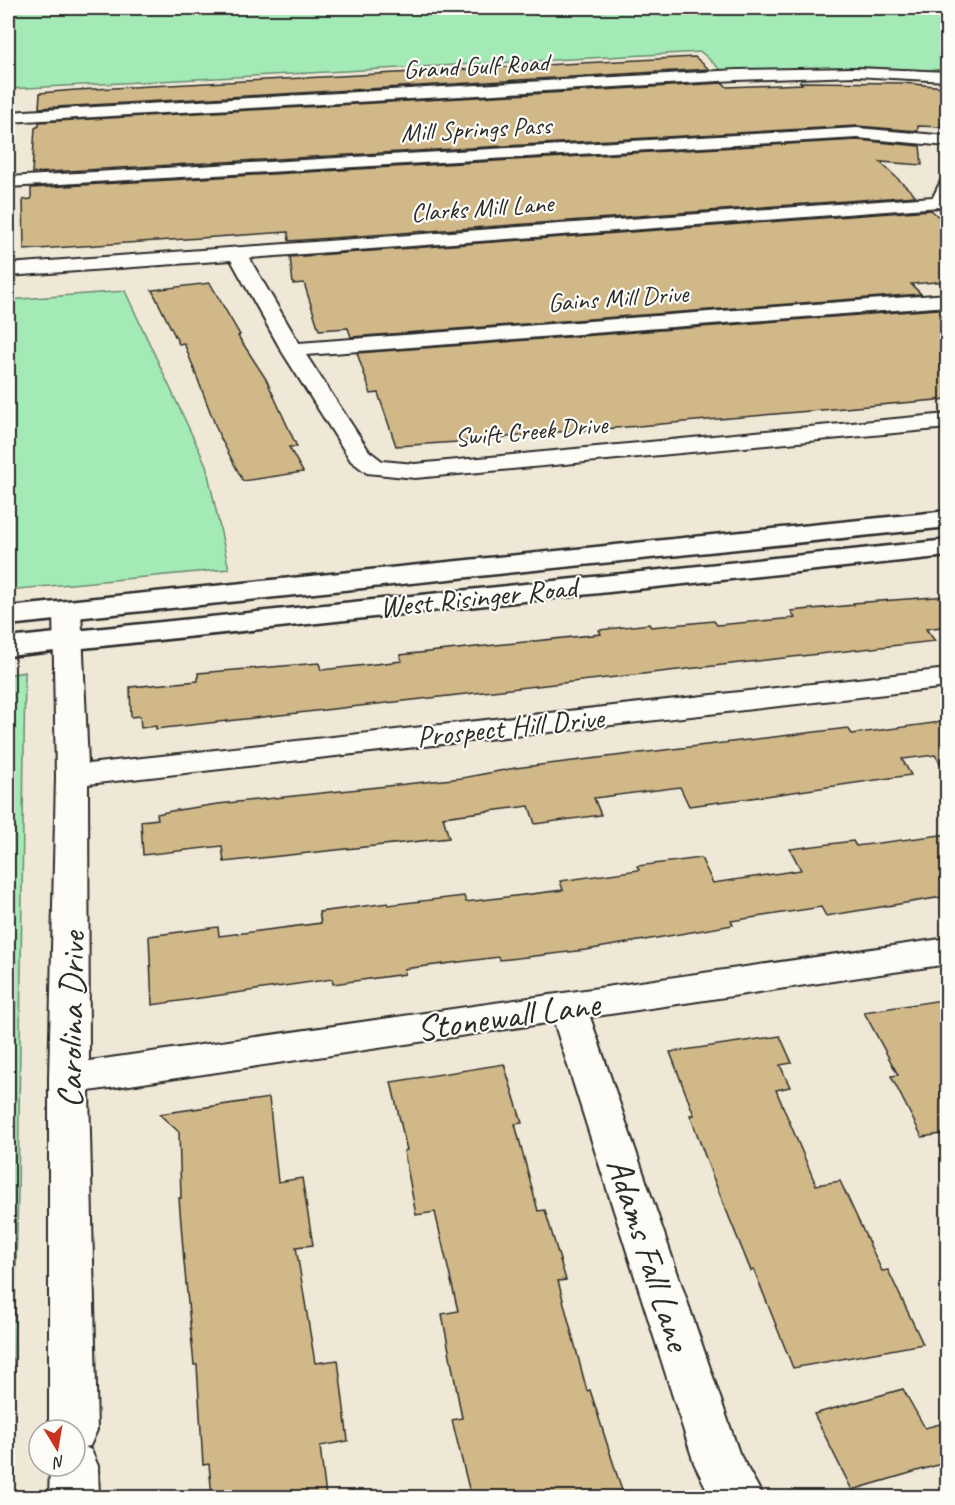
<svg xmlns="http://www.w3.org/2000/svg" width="955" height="1505" font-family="Caveat,sans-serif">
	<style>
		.green { fill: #a4eab6; stroke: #688a70; stroke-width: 1.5 }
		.building { fill: #d0b888; stroke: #2b2b2b; stroke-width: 1.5 }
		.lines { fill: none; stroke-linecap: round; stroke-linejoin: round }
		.minor-casing { stroke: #2b2b2b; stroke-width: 4 }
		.secondary-casing { stroke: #2b2b2b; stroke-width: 5 }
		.minor { fill: #fdfcf7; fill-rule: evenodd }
		.secondary { fill: #fdfcf7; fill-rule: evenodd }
		.labels { text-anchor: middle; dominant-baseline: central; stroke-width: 4.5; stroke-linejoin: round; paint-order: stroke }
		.far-street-label { font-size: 26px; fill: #2b2b2b; stroke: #fdfcf7 }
		.street-label { font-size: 30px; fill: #2b2b2b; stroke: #fdfcf7 }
		.near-street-label { font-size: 36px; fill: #2b2b2b; stroke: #fdfcf7 }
	</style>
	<rect width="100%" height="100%" fill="#f0e8d6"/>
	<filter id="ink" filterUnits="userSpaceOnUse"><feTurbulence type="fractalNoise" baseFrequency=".0167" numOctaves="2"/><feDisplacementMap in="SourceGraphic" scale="12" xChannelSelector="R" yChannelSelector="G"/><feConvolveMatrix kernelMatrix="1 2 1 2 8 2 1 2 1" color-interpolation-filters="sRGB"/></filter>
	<g filter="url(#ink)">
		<!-- green -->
		<g class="green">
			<polygon points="8,8 947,8 947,71 861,67 721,70 701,52 8,89"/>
			<polygon points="125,291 206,465 229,569 8,590 8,300"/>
			<polygon points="25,672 18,1191 10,1497 8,1498 8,675"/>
		</g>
		<!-- building -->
		<g class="building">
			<polygon points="695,57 709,69 39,108 40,93 76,90"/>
			<polygon points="800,82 903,83 944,87 941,127 918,126 918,131 857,126 32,173 35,128 39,126 39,122 723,83 727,87 802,84"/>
			<polygon points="857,140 920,146 922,165 880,162 916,196 289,241 288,232 24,250 23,200 31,199 31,188"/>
			<polygon points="931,210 948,225 948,281 911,284 921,294 351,337 348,328 319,330 304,283 293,284 290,257"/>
			<polygon points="210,283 240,335 238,336 266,379 297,447 289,447 303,472 243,481 219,435 184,343 179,344 152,290"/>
			<polygon points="938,309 948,318 948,399 569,432 568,431 458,442 396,446 378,393 371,394 357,353"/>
			<polygon points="948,596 948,626 926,629 935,641 156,729 156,726 141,728 140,716 131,717 130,687 198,681 198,673 319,663 321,670 402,661 400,655 601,634 599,630 649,624 651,627 714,621 717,625 795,618 791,611 854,605 853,603"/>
			<polygon points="948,721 948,774 935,755 902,759 911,775 751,798 689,806 680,787 594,798 601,815 535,824 529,806 443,817 449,838 224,862 222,846 143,855 141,821 158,819 157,814 171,811 218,804 462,778 515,768 848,728 852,734"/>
			<polygon points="948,834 948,896 826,916 821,907 731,921 733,925 586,950 500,960 499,957 404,969 405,974 333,984 332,979 152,1005 149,936 218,927 219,936 321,923 319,912 388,903 388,905 464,896 466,902 563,890 560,881 639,870 637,866 701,858 713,883 801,870 790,849 853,841 856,846"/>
			<polygon points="948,999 948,1133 922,1137 891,1076 898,1075 864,1012"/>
			<polygon points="780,1036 792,1063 780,1065 790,1087 776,1090 816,1185 840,1181 882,1271 888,1270 923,1344 793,1368 754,1270 751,1271 712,1175 690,1115 694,1115 670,1052"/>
			<polygon points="504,1064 522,1123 515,1124 538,1211 545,1210 566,1280 558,1281 587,1391 590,1390 624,1497 471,1497 452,1420 462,1418 442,1314 458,1311 435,1212 416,1215 404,1151 407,1150 391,1082"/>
			<polygon points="269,1098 278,1182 302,1178 313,1245 296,1247 315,1363 338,1360 348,1441 320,1446 326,1497 212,1497 209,1464 203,1465 197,1365 194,1365 184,1262 179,1198 181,1198 179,1132 159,1114"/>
			<polygon points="903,1389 925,1428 948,1422 948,1462 852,1490 814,1414"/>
		</g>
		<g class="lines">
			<!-- minor casing -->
			<g class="minor-casing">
				<g id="minor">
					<polygon points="855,68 948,72 948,81 855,76 737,80 8,122 8,112 737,70"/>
					<polygon points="857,128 948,136 948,146 857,138 8,187 8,177"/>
					<polygon points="948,178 948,204 940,207 249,258 299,343 948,294 948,306 306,355 369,451 382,461 415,464 948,414 948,428 415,478 367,473 351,461 281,350 231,260 8,276 8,264 933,197 942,179"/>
					<polygon points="67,602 77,604 81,610 88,764 948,669 948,687 88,784 89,1061 948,938 948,964 590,1017 739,1453 764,1498 711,1498 694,1463 554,1022 89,1091 97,1430 90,1446 85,1447 91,1450 98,1466 99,1498 49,1498 50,1466 75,1466 75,1430 49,1430 49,1079 56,776 53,610 57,604"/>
				</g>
			</g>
			<!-- secondary casing -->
			<g class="secondary-casing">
				<g id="secondary">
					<polygon points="948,511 948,527 8,625 8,607"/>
					<polygon points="948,540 948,556 8,656 8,638"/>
				</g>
			</g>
			<!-- minor -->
			<use href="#minor" class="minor"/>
			<!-- secondary -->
			<use href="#secondary" class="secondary"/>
		</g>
	</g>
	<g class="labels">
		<!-- far-street labels -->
		<g class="far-street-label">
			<text transform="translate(476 66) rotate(-3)">Grand Gulf Road</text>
			<text transform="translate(476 129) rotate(-3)">Mill Springs Pass</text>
			<text transform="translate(482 208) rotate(-4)">Clarks Mill Lane</text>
			<text transform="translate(618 298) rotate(-4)">Gains Mill Drive</text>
			<text transform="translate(531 431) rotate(-5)">Swift Creek Drive</text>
		</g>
		<!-- street labels -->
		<g class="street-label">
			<text transform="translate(478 597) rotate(-6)">West Risinger Road</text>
			<text transform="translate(510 727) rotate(-6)">Prospect Hill Drive</text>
		</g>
		<!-- near-street labels -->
		<g class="near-street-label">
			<text transform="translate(508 1016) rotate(-8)">Stonewall Lane</text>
			<text transform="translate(71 1020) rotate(-89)">Carolina Drive</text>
			<text transform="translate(649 1254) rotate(72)">Adams Fall Lane</text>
		</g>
	</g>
	<!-- margin -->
	<rect width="955" height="1505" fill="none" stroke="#fdfcf7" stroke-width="30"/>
	<rect x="15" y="15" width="925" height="1475" fill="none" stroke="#2b2b2b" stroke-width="2" filter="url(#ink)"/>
	<!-- north arrow -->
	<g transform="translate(57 1448) rotate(169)"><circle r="28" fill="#fdfcf7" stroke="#a9a8a5" stroke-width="1.5"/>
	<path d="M0-4.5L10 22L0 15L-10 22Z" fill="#c8321e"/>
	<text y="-9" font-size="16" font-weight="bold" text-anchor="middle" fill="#2b2b2b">N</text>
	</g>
</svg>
